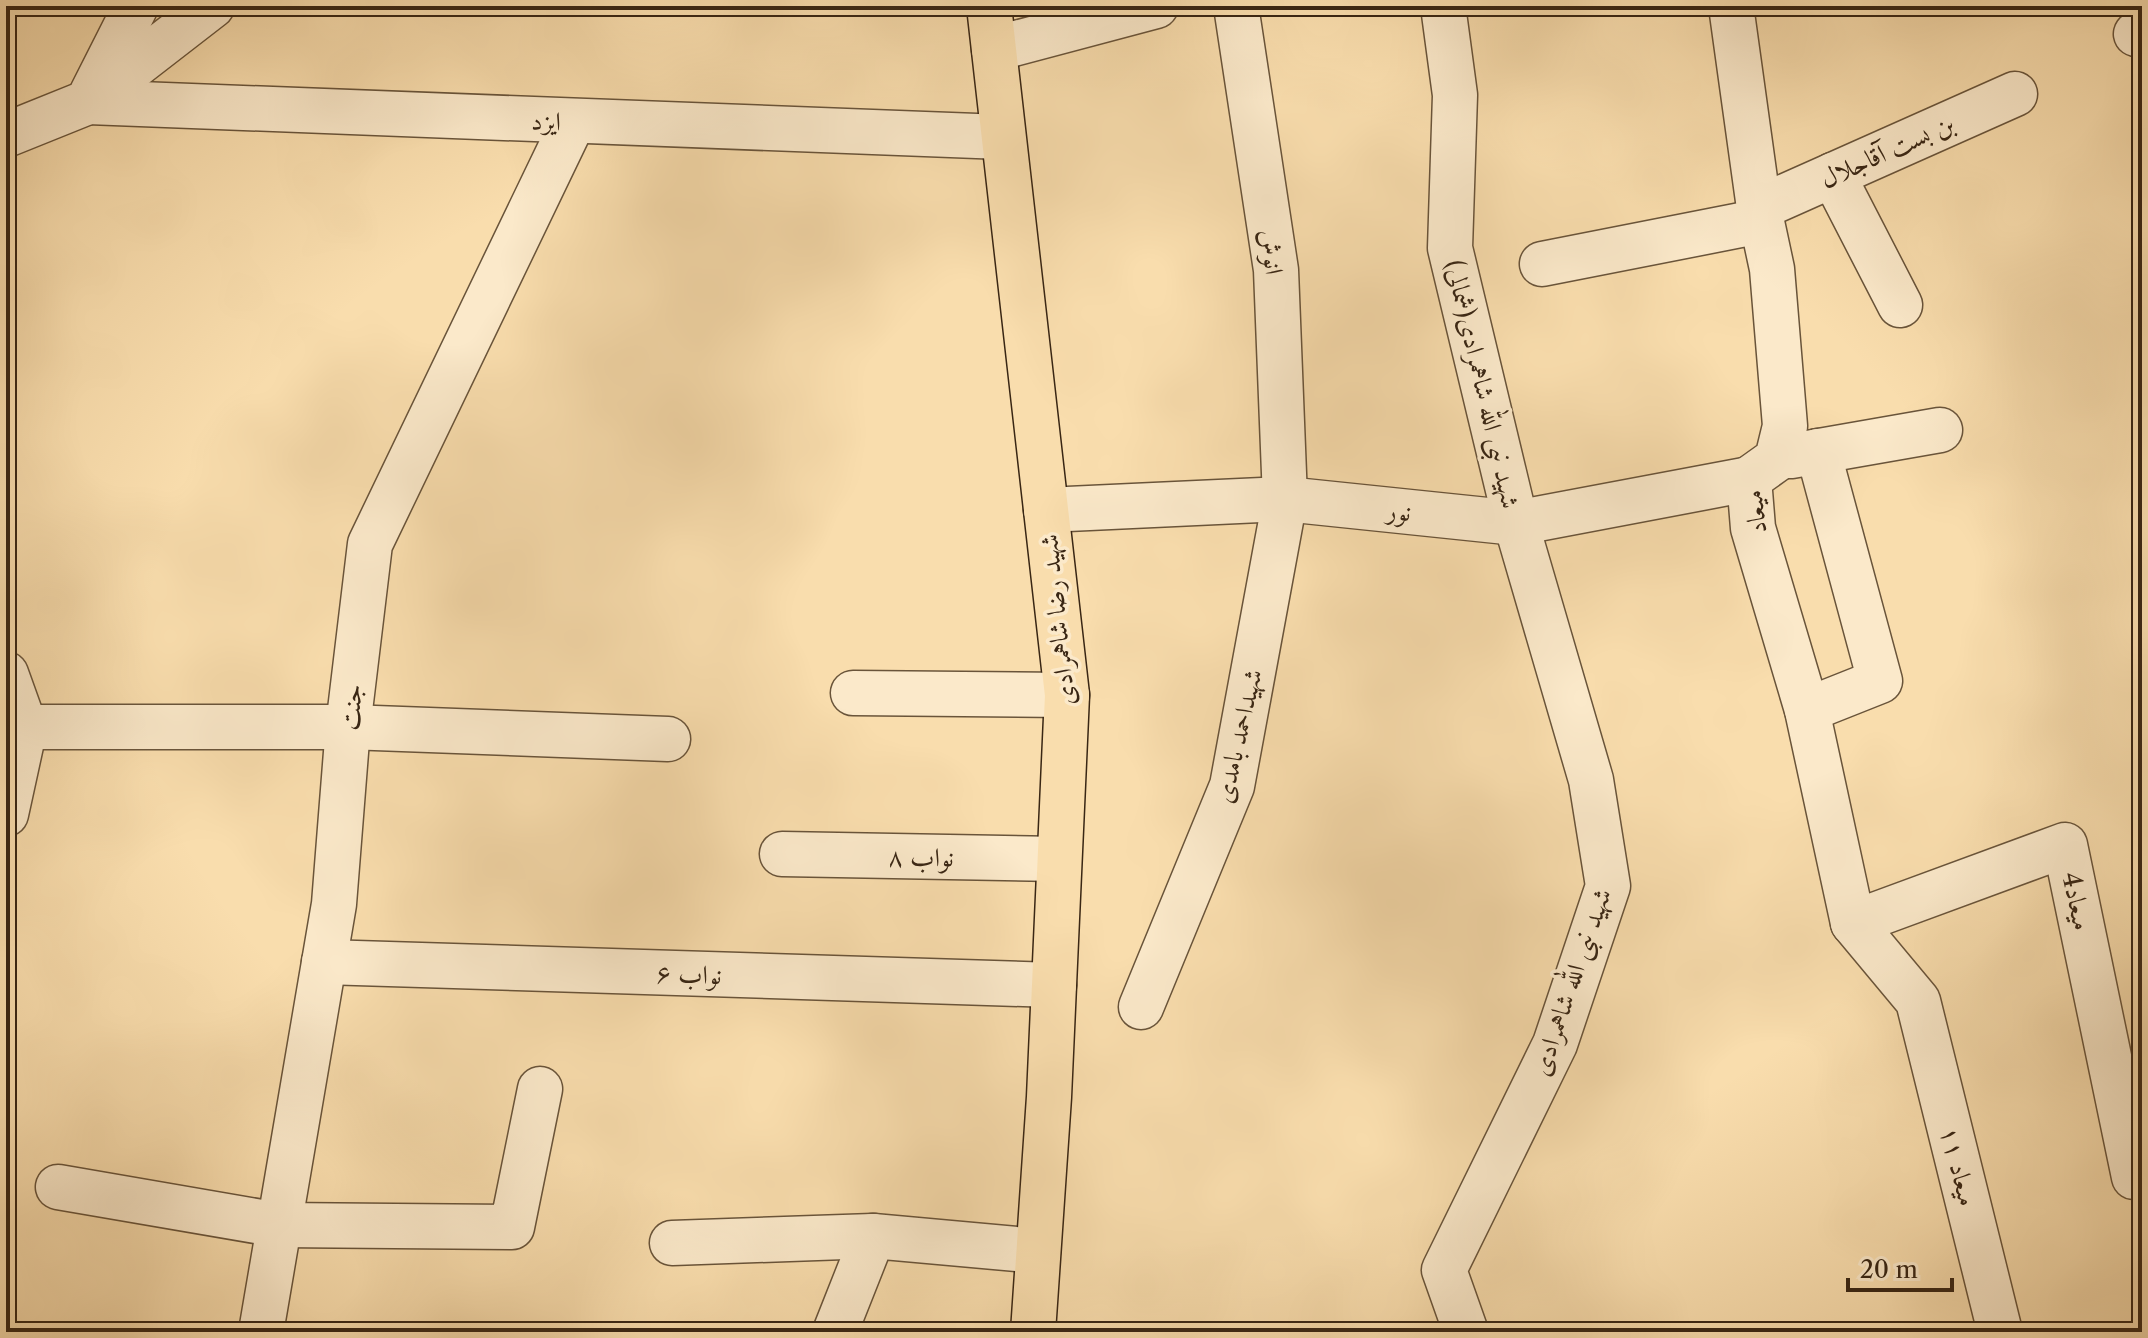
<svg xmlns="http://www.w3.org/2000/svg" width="2148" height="1338" font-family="'Libre Caslon Text',Amiri,serif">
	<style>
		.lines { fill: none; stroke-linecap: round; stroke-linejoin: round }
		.minor-casing { stroke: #69543a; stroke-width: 47 }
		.major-casing { stroke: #392614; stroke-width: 47 }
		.minor { stroke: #fbe9ca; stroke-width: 44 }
		.major { stroke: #f9ddad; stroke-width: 44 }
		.labels { text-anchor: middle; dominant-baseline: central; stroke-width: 7; stroke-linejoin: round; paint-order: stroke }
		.street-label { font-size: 26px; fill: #392614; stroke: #fbe9ca }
	</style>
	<rect width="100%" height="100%" fill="#f9ddad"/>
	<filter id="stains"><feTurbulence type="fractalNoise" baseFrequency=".0025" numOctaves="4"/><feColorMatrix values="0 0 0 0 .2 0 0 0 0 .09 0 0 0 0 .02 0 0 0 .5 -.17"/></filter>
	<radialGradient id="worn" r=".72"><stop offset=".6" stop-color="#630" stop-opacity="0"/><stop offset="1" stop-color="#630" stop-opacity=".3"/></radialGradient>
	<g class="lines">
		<!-- minor casing -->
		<g class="minor-casing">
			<g id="minor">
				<polyline points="1443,6 1455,95 1450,248 1516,523 1591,780 1608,886 1555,1044 1444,1270 1466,1332"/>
				<polyline points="1731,6 1759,208 1772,269 1785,426 1777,459 1749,479 1753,528 1807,710 1853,923 1918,1001 2000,1332"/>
				<polyline points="2136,34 2142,33"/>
				<polyline points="994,49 1156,6"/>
				<polyline points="92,93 136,6"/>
				<polyline points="88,102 1003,137"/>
				<polyline points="6,135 88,102 212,6"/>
				<polyline points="1833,175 1900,305"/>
				<polyline points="1759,208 2015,94"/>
				<polyline points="1542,264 1761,221"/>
				<polyline points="1791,456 1940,430"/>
				<polyline points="1046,510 1285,499 1516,523 1749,479"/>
				<polyline points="6,674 25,727 6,814"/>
				<polyline points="853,693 1067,695"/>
				<polyline points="1807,710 1880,681 1818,451"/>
				<polyline points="25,727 348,727 668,739"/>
				<polyline points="782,854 1059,859"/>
				<polyline points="1853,923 2065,845 2134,1177"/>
				<polyline points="324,962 1054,985"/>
				<polyline points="1141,1007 1232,786 1285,499 1276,270 1236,6"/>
				<polyline points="58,1187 279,1225 512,1227 540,1089"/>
				<polyline points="672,1243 873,1236"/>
				<polyline points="261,1332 334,904 348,727 370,544 573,122"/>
				<polyline points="835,1332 873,1236 1038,1251"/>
			</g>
		</g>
		<!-- major casing -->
		<g class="major-casing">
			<polyline id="major" points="989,6 1067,695 1049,1097 1033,1332"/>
		</g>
		<!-- minor -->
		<use href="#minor" class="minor"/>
		<!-- major -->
		<use href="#major" class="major"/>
	</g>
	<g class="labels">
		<!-- street labels -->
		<g class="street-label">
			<text transform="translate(546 121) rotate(2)">ایزد</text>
			<text transform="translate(1887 151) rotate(-24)">بن بست آقاجلال</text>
			<text transform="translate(1272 252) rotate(83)">انوش</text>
			<text transform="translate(1483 384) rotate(77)">شهید نبی الله شاهمرادی(شمالی)</text>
			<text transform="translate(1399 511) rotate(6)">نور</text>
			<text transform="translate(1755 512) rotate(-97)">میعاد</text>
			<text transform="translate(1057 620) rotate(-96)">شهید رضا شاهمرادی</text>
			<text transform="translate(351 707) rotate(-84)">جنت</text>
			<text transform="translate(1238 736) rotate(-77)">شهیداحمد بامدی</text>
			<text transform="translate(921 857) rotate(1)">نواب ۸</text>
			<text transform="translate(2077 901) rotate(78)">میعاد4</text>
			<text transform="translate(689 974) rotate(2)">نواب ۶</text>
			<text transform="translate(1571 982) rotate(-71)">شهید نبی الله شاهمرادی</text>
			<text transform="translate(1959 1166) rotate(76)">میعاد ۱۱</text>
		</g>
	</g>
	<!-- margin -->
	<rect width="2148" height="1338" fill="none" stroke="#f9ddad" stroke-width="32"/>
	<rect x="8" y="8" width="2132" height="1322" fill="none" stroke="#392614" stroke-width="4"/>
	<rect x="16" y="16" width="2116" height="1306" fill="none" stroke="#392614" stroke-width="2"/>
	<!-- scale -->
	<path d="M1848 1278v12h104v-12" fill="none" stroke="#392614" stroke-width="4"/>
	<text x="1860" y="1278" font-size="24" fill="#392614" stroke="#fbe9ca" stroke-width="6" paint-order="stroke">20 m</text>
	<rect width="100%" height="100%" filter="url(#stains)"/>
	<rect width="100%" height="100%" fill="url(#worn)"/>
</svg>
